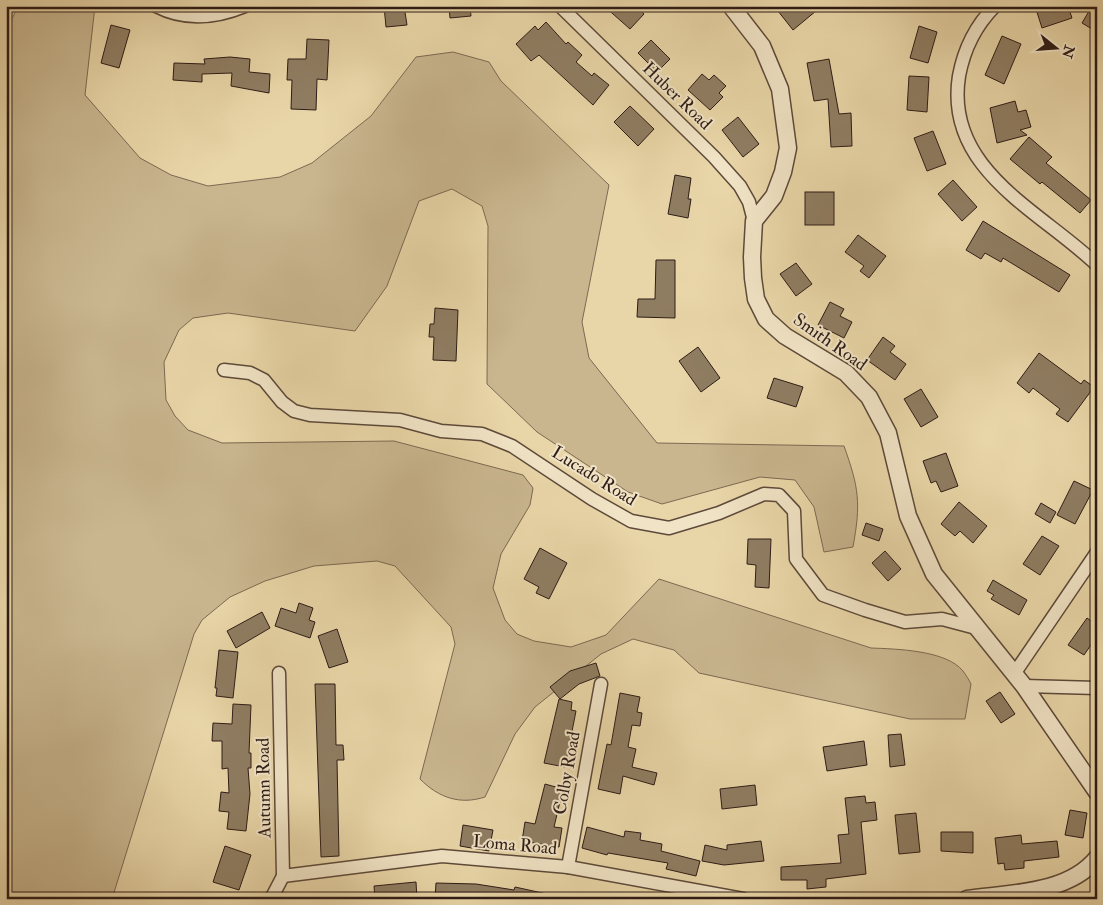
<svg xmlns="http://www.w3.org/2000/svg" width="1103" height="905" font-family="'IM FELL Double Pica',serif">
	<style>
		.green { fill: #c9b68f; stroke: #7c6952 }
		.building { fill: #8f7d62; stroke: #2e1c16 }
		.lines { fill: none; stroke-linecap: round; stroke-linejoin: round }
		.minor-casing { stroke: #5d4a3a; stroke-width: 15 }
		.tertiary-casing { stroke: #5d4a3a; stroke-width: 19 }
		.minor { stroke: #f1e4c6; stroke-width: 12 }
		.tertiary { stroke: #f1e4c6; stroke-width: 16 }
		.labels { text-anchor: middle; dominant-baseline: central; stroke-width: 4; stroke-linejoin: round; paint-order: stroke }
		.street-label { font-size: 18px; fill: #2e1c16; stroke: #f1e4c6 }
	</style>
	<rect width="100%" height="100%" fill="#e9d6a8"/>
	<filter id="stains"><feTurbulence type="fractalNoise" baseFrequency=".004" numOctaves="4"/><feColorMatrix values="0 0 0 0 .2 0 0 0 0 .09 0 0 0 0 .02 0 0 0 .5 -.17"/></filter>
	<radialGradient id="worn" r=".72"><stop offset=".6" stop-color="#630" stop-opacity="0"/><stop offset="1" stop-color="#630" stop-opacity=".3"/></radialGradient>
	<!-- green -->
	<path class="green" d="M18,6h77l-10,89 55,63 31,17 37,11 72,-9 32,-14 59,-47 45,-59 37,-5 36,10 12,19 108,104 -27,137 7,36 68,85 187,3c15,42 17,57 9,101l-29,5 -10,-45 -19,-27 -35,-3 -98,27 -34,-12 -91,-60 -50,-48 1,-158 -6,-20 -30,-17 -33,12 -32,85 -32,45 -127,-18 -35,5 -14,12 -15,32 2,38 9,16 13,14 34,13 172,-2 129,34 10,13 -3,17 -29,49 -8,34 12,32 12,14 17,7 37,6 35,-12 53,-56 212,69c25,1 75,2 92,23 3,4 6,9 8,13l-6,35h-55l-211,-46 -25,-23 -41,-11 -32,15 -66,53 -20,27 -30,63c-25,8 -46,1 -65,-18l35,-135 -4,-17 -56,-61 -18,-5 -63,5 -49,15 -35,16 -28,23 -8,14 -82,265h-106v-867z"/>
	<!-- building -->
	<g class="building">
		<polygon points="384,6 404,6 407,25 386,27"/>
		<polygon points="449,6 470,6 471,16 450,18"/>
		<polygon points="604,6 636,6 644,14 630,29"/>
		<polygon points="774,6 822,6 793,30"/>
		<polygon points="1035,6 1068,6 1072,18 1042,28"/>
		<polygon points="1092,6 1097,6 1097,32 1082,23"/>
		<polygon points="546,22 566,44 568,42 582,55 576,62 592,76 594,73 609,85 593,105 539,55 531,61 516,44 535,26 538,30"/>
		<polygon points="111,25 130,30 119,68 101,63"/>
		<polygon points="919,26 937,32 928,63 910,58"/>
		<polygon points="1002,36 1021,44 1004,84 985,75"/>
		<polygon points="307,39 329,40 327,80 317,79 316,110 291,109 292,80 287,80 288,59 306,59"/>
		<polygon points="651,40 670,59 657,72 638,53"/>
		<polygon points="230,57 250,59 249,72 270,74 269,93 231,86 232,73 202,74 202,82 173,80 174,63 205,64 204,59"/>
		<polygon points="829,59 839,114 851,113 852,146 831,147 828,99 814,101 807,63"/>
		<polygon points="702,74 709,80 714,75 726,86 719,93 723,97 710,110 688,90"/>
		<polygon points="909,76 929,77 927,112 907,110"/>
		<polygon points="1015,101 1018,112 1026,110 1031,127 1020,130 1027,135 997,143 990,108"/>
		<polygon points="630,106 654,129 638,146 614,122"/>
		<polygon points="738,117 759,144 743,157 722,130"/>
		<polygon points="933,131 946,164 927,171 914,138"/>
		<polygon points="1029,137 1052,157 1046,163 1091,200 1080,213 1042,182 1040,184 1010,159"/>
		<polygon points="675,175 691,178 688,199 691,199 688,218 668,214"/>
		<polygon points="953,180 977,207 962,221 938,194"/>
		<rect x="805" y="192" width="29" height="33"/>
		<polygon points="983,221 1070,275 1059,292 1003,258 1001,262 985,253 981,259 966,250"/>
		<polygon points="858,235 886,256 869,278 860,271 864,266 845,252"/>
		<polygon points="656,260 675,260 675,318 637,317 638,299 655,299"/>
		<polygon points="796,263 812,284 796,296 780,274"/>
		<polygon points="830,302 844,309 840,316 852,322 844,338 818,325"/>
		<polygon points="435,308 458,310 456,361 433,360 434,337 429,337 430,324 434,324"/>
		<polygon points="883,337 895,346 890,352 906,364 895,380 867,360"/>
		<polygon points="698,347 720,378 701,392 679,361"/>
		<polygon points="1039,353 1081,384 1084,380 1094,387 1068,422 1056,414 1060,409 1033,388 1029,393 1017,383"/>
		<polygon points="774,378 803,387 796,407 767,398"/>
		<polygon points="921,389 938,417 921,427 904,399"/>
		<polygon points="946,453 958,486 941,492 936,481 931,483 923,461"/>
		<polygon points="1074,481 1093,490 1075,524 1057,515"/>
		<polygon points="959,502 987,526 973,543 960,531 955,536 941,524"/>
		<polygon points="1041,503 1056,512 1050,523 1035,514"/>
		<polygon points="866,523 883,529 879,541 862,535"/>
		<polygon points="1042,536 1059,546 1040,575 1023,564"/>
		<polygon points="748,539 771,539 769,588 755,587 756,565 747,564"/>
		<polygon points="540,548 567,563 549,599 536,593 539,587 524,579"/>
		<polygon points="885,551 901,569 888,581 872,563"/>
		<polygon points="993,580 1027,600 1019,615 991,599 994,595 987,591"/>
		<polygon points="299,603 313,608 309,620 315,622 310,638 275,626 281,608 296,613"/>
		<polygon points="262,612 270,628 236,648 227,631"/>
		<polygon points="1087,618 1097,625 1097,636 1084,655 1068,645"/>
		<polygon points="337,629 348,662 329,668 318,636"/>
		<polygon points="219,650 238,652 233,698 216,696 217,688 215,688"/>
		<polygon points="596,663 600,676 579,684 560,699 550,687 570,671"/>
		<polygon points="315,684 335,684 336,745 343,745 344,760 337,760 339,856 321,857"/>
		<polygon points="1000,692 1015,714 1001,723 986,701"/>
		<polygon points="620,693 640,697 637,712 642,713 640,726 632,725 628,747 636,749 632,767 657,773 654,785 623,776 620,794 598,789 607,744 611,745"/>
		<polygon points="559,699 572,702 571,710 576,711 565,767 544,763"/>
		<polygon points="233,704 251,705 249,753 251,753 251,768 248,768 250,794 246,831 227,829 229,812 219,811 221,792 229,793 228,768 222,769 222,741 212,741 213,723 232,724"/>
		<polygon points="901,734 905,765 890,767 888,735"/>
		<polygon points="864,741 867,765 827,771 823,747"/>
		<polygon points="545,784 563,789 554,827 562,828 559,847 522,841 525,822 535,824"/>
		<polygon points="755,785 757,805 722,809 720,789"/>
		<polygon points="865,796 866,803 875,802 877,820 861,822 866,874 826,879 826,887 807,889 807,880 781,880 781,867 841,863 838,835 849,834 845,798"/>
		<polygon points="1070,810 1087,813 1083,838 1065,835"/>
		<polygon points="916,813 920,852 899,854 895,815"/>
		<polygon points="463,825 493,830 489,851 460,846"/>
		<polygon points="587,827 624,837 625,831 641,833 640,840 662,844 661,851 700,861 696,876 666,869 668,863 608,853 607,855 582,848"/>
		<polygon points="941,832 973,832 973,853 941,851"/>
		<polygon points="1021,835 1022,844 1057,841 1059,857 1024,861 1024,868 1005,870 1004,863 998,864 995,838"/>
		<polygon points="761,841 764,861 724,865 702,861 705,845 727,850 727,845"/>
		<polygon points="225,846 251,855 239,890 213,882"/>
		<polygon points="416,882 417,899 375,899 374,886"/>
		<polygon points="436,883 476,884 514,890 515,887 547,894 547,899 435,899"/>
	</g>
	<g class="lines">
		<!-- minor casing -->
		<g class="minor-casing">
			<g id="minor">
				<path d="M156,6c29,15 60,12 89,0"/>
				<polyline points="560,6 714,157 740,186 749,202 754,221"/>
				<path d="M995,6c-20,20 -31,43 -36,70 -15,94 82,135 138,189"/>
				<polyline points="224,370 250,373 264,380 282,402 294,411 310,415 400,420 441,431 482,434 512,446 592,499 631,521 669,528 719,513 764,494 779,495 794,511 796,559 823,595 865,610 905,622 942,619 976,628"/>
				<polyline points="1014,674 1097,552"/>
				<polyline points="1024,686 1097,688"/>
				<polyline points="568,867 601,684"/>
				<polyline points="283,876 442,856 568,867 743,899"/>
				<polyline points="271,899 283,876 279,673"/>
			</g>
		</g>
		<!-- tertiary casing -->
		<g class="tertiary-casing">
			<g id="tertiary">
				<polyline points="731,6 762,46 780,89 788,148 783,172 774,196 754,221 752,257 753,278 756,299 766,319 785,336 846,373 869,397 888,433 908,516 934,574 1024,686 1097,792"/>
				<path d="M967,899c43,-6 101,-5 130,-41"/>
			</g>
		</g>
		<!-- minor -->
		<use href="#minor" class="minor"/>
		<!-- tertiary -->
		<use href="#tertiary" class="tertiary"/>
	</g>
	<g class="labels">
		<!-- street labels -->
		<g class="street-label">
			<text transform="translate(677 96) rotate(44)">Huber Road</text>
			<text transform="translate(830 342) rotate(35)">Smith Road</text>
			<text transform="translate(594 476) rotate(32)">Lucado Road</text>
			<text transform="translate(567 773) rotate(-80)">Colby Road</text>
			<text transform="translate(264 788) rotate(-91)">Autumn Road</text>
			<text transform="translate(515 845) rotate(5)">Loma Road</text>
		</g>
	</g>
	<!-- margin -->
	<rect width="1103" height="905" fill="none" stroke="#e9d6a8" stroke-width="25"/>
	<rect x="8" y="8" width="1088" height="890" fill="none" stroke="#2e1c16" stroke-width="2.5"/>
	<rect x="12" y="12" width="1078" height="880" fill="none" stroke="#2e1c16"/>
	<!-- north arrow -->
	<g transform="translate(1056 48) rotate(107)" stroke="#f1e4c6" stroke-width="4" paint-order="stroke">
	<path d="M0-4L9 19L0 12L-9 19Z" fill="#2e1c16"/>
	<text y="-8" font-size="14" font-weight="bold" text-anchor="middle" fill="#2e1c16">N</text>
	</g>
	<rect width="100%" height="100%" filter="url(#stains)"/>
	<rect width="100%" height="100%" fill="url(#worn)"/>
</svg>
